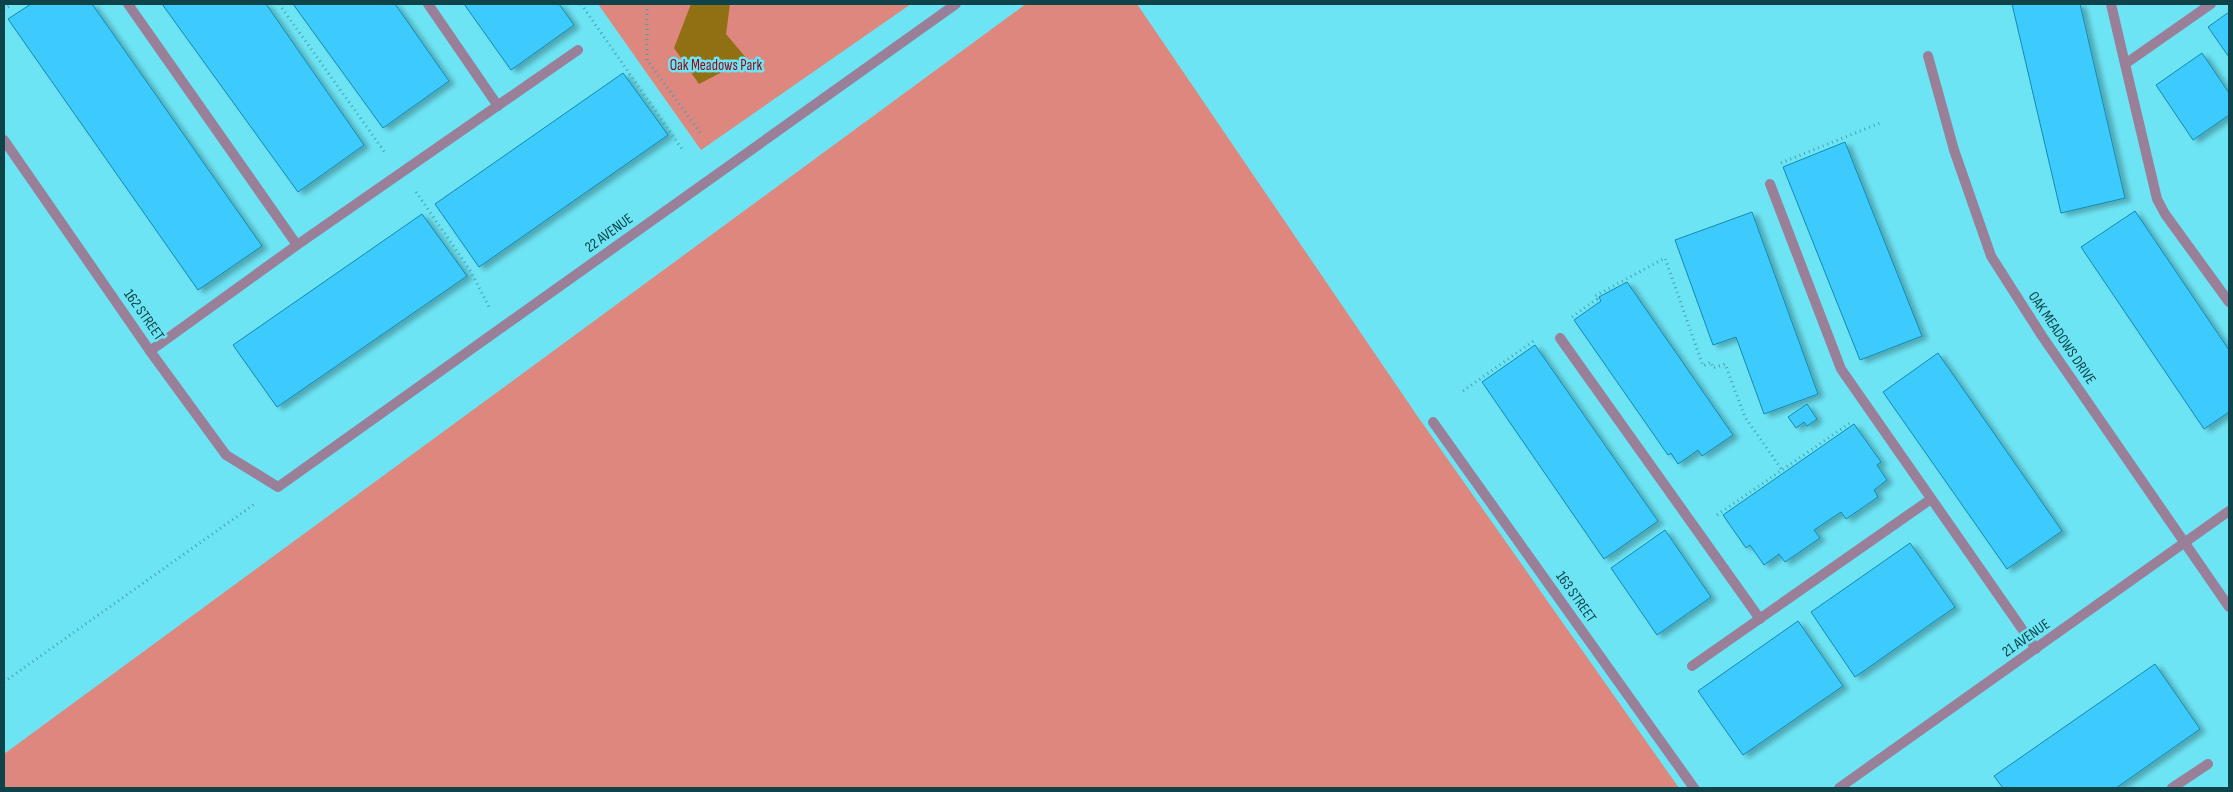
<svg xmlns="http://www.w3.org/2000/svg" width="2233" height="792" font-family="'Sofia Sans Condensed',sans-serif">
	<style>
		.green { fill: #de877e }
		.water { fill: #917013 }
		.building { fill: #3ccbfe; stroke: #1489ae; filter: url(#shadow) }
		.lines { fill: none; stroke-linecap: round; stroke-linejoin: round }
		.path { stroke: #45a2ad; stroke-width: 3; stroke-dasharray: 1 4; stroke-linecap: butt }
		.service { stroke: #9a7f99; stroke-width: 10 }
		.minor { stroke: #9a7f99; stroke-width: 10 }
		.labels { text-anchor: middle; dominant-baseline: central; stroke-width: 5; stroke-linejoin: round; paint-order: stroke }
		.park-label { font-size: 15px; fill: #930812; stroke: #6de4f4 }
		.street-label { font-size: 15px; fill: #0d4349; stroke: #6de4f4 }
	</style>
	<defs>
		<filter id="shadow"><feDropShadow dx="5.5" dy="3" stdDeviation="2.5" flood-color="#0004"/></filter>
	</defs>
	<rect width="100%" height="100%" fill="#6de4f4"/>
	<!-- green -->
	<g class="green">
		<polygon points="598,4 911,4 701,150"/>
		<polygon points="1026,4 1137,4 1418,417 1679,788 4,788 4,754"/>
	</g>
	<!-- water -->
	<polygon class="water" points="691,4 730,4 726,34 747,59 699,84 674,48"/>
	<!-- building -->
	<g class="building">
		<polygon points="31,4 92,4 262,246 198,290 8,19"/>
		<polygon points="162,4 266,4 364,145 298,192"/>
		<polygon points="293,4 395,4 449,81 383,128"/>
		<polygon points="464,4 559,4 574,25 511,70"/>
		<polygon points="2012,4 2080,4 2125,198 2061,213"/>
		<polygon points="2229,12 2229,57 2208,27"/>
		<polygon points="2202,53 2229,93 2229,115 2193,140 2156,85"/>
		<polygon points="623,73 668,135 479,267 435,204"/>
		<polygon points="1845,142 1922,336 1860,360 1783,167"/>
		<polygon points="2135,211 2229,350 2229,412 2204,429 2081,247"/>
		<polygon points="1752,212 1818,394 1764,414 1736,337 1713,345 1675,240"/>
		<polygon points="422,214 467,276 277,407 233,345"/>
		<polygon points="1627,282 1733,435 1702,456 1698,450 1678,464 1671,453 1668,455 1574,320 1601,301 1599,297"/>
		<polygon points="1535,345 1658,521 1604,559 1482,382"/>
		<polygon points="1938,353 2062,531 2007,569 1883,392"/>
		<polygon points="1807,404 1817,419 1807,426 1804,422 1796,428 1788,417"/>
		<polygon points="1854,424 1881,462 1877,465 1887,480 1874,490 1878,497 1846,519 1841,512 1814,530 1820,538 1785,562 1779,554 1764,565 1750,545 1746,548 1723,515"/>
		<polygon points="1665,530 1711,597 1657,635 1611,568"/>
		<polygon points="1910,543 1955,607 1855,677 1811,612"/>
		<polygon points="1798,621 1843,686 1743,755 1698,691"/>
		<polygon points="2155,664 2200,729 2116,788 2003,788 1994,776"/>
	</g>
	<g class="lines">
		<!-- path -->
		<g class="path">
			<polyline points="279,4 386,154"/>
			<polyline points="581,4 682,149"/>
			<polyline points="647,4 647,60 702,135"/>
			<polyline points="4,10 12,4"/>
			<polyline points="1781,163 1880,123"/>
			<polyline points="416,192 470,270 489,307"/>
			<polyline points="1572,317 1597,299 1595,296 1665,258 1703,366 1711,362 1713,368 1725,364 1745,417 1782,470"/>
			<polyline points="1463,391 1535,340"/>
			<polyline points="1717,515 1850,423"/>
			<polyline points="4,682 256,503"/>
		</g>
		<!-- service -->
		<g class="service">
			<polyline points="128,4 297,245"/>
			<polyline points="428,4 498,106"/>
			<polyline points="2111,4 2125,64"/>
			<polyline points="2211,4 2125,64 2157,199 2165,214 2229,302"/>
			<polyline points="1770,184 1841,369 2036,649"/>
			<polyline points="1560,338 1760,619"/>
			<polyline points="150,351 297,245 578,50"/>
			<polyline points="1692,666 1931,499"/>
			<polyline points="2172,788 2208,764"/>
		</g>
		<!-- minor -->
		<g class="minor">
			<polyline points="1928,56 1954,150 1991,256 2042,336 2229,607"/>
			<polyline points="4,140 150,351 226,455 278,487 956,4"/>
			<polyline points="1433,422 1694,788"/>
			<polyline points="1839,788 2229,511"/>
		</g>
	</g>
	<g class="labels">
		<!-- park labels -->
		<g class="park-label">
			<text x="716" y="65">Oak Meadows Park</text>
		</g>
		<!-- street labels -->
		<g class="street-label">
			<text transform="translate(609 233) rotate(-36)">22 AVENUE</text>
			<text transform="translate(144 315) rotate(55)">162 STREET</text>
			<text transform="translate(2062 338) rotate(56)">OAK MEADOWS DRIVE</text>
			<text transform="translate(1576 597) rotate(55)">163 STREET</text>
			<text transform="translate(2026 638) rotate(-35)">21 AVENUE</text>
		</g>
	</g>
	<!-- border -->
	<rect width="2233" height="792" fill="none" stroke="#0d4349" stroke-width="10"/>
</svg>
